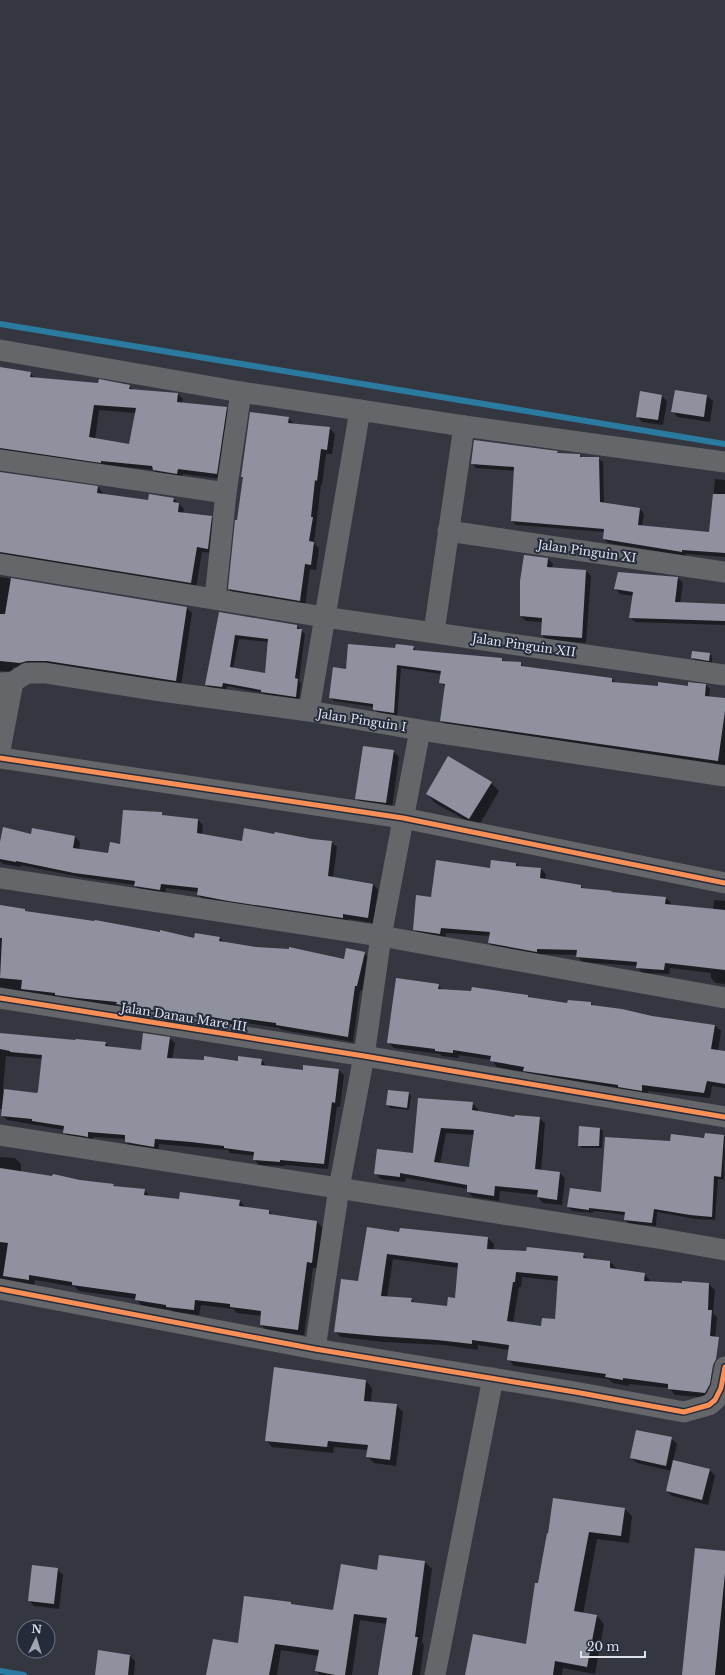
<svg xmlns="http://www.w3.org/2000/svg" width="725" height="1675" font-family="'Libre Baskerville',serif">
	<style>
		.shadow { fill: #0007; fill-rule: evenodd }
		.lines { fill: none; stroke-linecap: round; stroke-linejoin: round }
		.stream { stroke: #2a7b9f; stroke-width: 6 }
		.building { fill: #8f919f; fill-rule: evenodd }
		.street { stroke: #64666a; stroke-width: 21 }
		.cycleway-casing { stroke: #252b3b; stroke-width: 8 }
		.cycleway { stroke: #f78f57; stroke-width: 5 }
		.labels { text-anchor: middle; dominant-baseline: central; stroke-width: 4; stroke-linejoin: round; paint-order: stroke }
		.street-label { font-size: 12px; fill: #dce1ec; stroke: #252b3b }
	</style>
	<rect width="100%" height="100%" fill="#343740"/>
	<!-- shadow -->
	<g class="shadow">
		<path d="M0,368l30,5 6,6 93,7 5,5 44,3 5,5 -1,5 44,4 5,5 -9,66 -39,-5 -1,4 -23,-3 -5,-5 -154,-16zM99,410l37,3 -6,32 -35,-6z"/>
		<polygon points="675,391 707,396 713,401 710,422 678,417 672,411"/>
		<polygon points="662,396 667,401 663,425 642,422 637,416"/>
		<polygon points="289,418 294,424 329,428 335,434 332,454 326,454 322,485 321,485 314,543 319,548 316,570 310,569 305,606 234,594 229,589 244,479 242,476"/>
		<polygon points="557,452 559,454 580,455 582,458 598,458 603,462 604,504 640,509 644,514 642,526 710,533 715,479 725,480 725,557 686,554 686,556 608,543 604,539 605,532 516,525 512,521 515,471 476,468 472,463"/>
		<polygon points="0,473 98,487 103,493 103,495 149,501 173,498 184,509 183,514 211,517 216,523 213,553 202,552 196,588 0,558"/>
		<polygon points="548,559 553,564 552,568 586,571 591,576 586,643 547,640 542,635 543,622 526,621 521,616"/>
		<polygon points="619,573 678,578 683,583 680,604 725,605 725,602 725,625 635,622 630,617 633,596 620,594 616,589"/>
		<polygon points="0,577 187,608 192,613 181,686 13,667 13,672 0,671"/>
		<path d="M219,613l78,13 8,8 -6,47 2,2 -2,17 -33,-4 -3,-3 -36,-7 -1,5 -16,-3 -4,-3zM239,639l30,3 -3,32 -33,-6z"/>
		<polygon points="413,647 417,651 502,659 505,662 520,663 524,667 612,679 616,683 658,687 689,687 689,683 706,685 710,689 709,697 725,699 725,765 445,724 441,720 446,687 441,683 441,674 401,668 397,717 378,713 374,709 374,707 334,701 330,697 347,670 396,649"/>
		<polygon points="710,654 712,656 712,663 695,660 692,658"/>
		<polygon points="393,751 399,757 392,808 362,804 356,798"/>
		<polygon points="491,783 499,791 478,827 435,803 427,794"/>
		<polygon points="161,813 164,816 198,820 203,825 202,835 242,843 275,835 331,842 337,847 333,878 373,884 378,890 373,923 348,919 348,923 203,900 198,894 198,892 166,888 165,895 140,891 135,885 80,877 21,865 21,867 3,864 0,861 0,846 32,835 33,829 75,837 80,842 79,850 108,854"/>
		<polygon points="516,863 519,867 541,869 546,874 545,880 581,886 584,889 611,892 613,893 666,898 671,903 671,905 713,910 714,900 725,901 725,984 716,983 711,978 711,973 670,968 669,974 642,973 637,966 582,962 577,955 542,954 542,957 494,948 489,943 490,936 446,933 445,939 420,935 414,929 432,898 491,869"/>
		<polygon points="0,906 24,910 26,912 195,940 220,938 225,943 345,960 364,953 369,958 362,991 360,990 353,1042 282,1030 279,1028 245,1023 244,1027 211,1021 211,1023 123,1009 120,1006 83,1003 0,990"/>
		<polygon points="438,985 443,990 528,996 531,998 568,1004 591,1003 595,1007 652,1017 715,1025 721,1031 718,1051 725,1052 725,1088 712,1086 710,1098 648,1091 647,1096 530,1076 526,1072 497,1067 492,1060 459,1055 458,1058 442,1056 440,1054 394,1048 388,1042"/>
		<path d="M0,1033l76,9 29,1 6,5 31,4 27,-14 6,5 -3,16 67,3 23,-2 5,7 37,4 35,-1 5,5 -4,32h-3l-9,62 -43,-4v1l-26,-1 -5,-6 1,-3 -25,-3 -2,-3 -69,-6v8l-28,-5 -5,-5v-3l-33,-2v4l-24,-3 -5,-6v-2l-57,-10 -5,-5v-6h-2zM6,1056l37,3 -4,33 -2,2 -34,-4z"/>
		<polygon points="409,1093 411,1096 409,1110 390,1108 387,1105"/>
		<path d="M419,1099l53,4 6,6v3l37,6h24l6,5 -4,48 19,2 5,6 -3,26 -19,-2 -5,-6v-2l-38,-4 -1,10 -26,-4 -5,-5v-3l-62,-11 -1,4 -24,-3 -6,-6 39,-19zM446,1133l28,2 -4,33 -30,-4z"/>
		<polygon points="600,1129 603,1131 602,1148 582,1148 579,1145"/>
		<polygon points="724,1136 725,1137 724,1180 718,1179 715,1220 695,1219 657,1212 656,1226 629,1224 625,1220 626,1215 593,1211 593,1213 572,1211 568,1207 602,1193 671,1142 705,1139"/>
		<polygon points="0,1157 15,1158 21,1164 21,1172 113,1185 115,1187 144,1190 151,1197 180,1200 240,1201 246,1208 269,1211 274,1216 317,1222 323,1228 317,1268 313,1268 304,1335 267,1331 261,1325 262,1316 237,1313 233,1309 201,1305 199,1315 173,1312 171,1310 142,1306 136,1299 79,1291 75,1287 35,1280 34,1285 0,1281"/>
		<path d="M400,1233l88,5 6,6 -1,7 90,3 6,6 21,2 6,6v2l28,4 6,6v2l33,2v-2l26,2 6,6 -2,23 4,4 -7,81 -35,-3 -6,-7 -40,-4v2l-16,-3 -5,-4 -94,-13 -6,-7 1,-9 -31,-5v5l-34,-5 -61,-3 -42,-5 -6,-6 24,-49zM393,1259l66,9 -3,31 -8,8 -32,-3 -5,-5 -24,-2zM522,1277l37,4 -3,39 -14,8 -29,-5 6,-36h2z"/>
		<polygon points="275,1369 366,1381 372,1388 371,1403 396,1405 403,1412 396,1466 374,1463 367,1456 368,1450 334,1447 333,1453 272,1447 266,1440"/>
		<polygon points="671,1438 677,1444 673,1461 710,1470 715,1476 708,1505 672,1496 667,1491 672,1471 637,1463 631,1458"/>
		<polygon points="625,1509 632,1516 629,1543 597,1539 583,1614 597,1616 604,1624 595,1674 563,1668 562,1675 466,1675 527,1645 548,1535"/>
		<polygon points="725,1552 725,1675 683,1675"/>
		<polygon points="380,1556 425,1562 432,1569 422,1642 424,1645 420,1675 379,1675 387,1624 360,1620 352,1675 320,1675 316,1671 319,1656 281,1650 277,1675 207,1675 239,1644 291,1603 293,1605 334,1611 378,1571"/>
		<polygon points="57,1569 63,1575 59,1609 34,1606 29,1600"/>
		<polygon points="130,1656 135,1661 134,1675 96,1675"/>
	</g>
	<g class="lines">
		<!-- stream -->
		<g class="stream">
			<polyline points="0,324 725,444"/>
			<polyline points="0,1671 24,1675"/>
		</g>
	</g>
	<!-- building -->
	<g class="building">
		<path d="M0,367l31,5 -1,5 68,6 1,-4 31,6 -1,4 49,4 -1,9 50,5 -10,67 -39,-5 -1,5 -24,-4 -1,-4 -51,-5v2l-101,-15zM94,405l42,3 -7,36 -40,-7z"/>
		<polygon points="675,390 707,395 704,417 671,412"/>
		<polygon points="640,391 662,395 658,420 636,417"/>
		<polygon points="250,412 289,417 288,423 330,427 327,450 321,449 317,481 315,480 311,517 313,517 309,541 314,542 311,565 305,564 300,601 228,589 235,520 237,520 243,477 241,477"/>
		<polygon points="474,440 558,451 557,453 580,454 580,457 599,457 600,502 640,508 638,525 709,532 713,494 725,494 725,553 682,550 682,552 603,539 604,529 511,521 514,467 471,464"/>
		<polygon points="0,472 98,486 97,493 148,500 149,494 174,498 173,502 179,503 178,512 212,516 208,549 197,547 191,583 0,552"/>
		<polygon points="524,555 548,558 547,567 586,570 582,638 541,635 542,618 520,616 520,581"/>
		<polygon points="618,572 678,577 675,602 725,604 725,621 629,618 633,592 614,589"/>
		<polygon points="11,578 187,607 176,681 47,661 27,661 20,663 0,661 0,614 5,614"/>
		<path d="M219,612l78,13v4h5l-7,49 3,1 -2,18 -35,-5v-2l-38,-7 -1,4 -17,-2zM235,635l33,4 -3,34 -35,-6z"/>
		<polygon points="348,644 395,648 396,644 414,646 413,650 502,658 502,661 521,662 521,666 612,678 612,682 658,686 658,682 688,686 688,682 706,684 705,696 725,698 725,711 718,761 440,721 445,684 439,683 441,671 397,665 394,713 373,710 373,704 329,698 333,667 346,669"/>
		<polygon points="692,651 710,653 709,661 691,658"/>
		<polygon points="363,746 394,750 386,803 355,799"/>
		<polygon points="448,756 492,782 469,819 426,794"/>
		<polygon points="123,810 162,812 162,815 198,819 197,833 242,841 244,828 274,834 275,832 312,839 332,841 328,876 373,884 368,918 343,914 343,918 228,901 197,895 198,888 161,884 160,890 134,886 135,881 74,873 16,861 16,862 0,859 0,842 3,827 31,834 32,828 75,836 73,848 108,853 110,842 120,844"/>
		<polygon points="436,860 490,868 491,860 516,863 516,866 541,868 540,878 581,885 581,888 612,891 611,892 666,897 665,904 725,910 725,970 665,963 664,970 636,968 637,962 576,957 577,950 537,949 537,952 488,943 490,932 441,928 440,934 413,930 416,895 431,897"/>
		<polygon points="0,905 25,909 25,911 94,921 95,920 160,932 160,930 194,938 195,933 220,937 219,941 256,947 289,949 289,947 344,959 346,948 365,952 357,986 355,986 348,1037 276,1025 276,1023 240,1018 239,1022 206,1016 206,1019 116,1004 117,1002 77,998 55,995 55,993 21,989 22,980 0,978 2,938 0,938"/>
		<polygon points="396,978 439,984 438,989 471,991 472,987 528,995 528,997 567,1003 568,1000 591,1002 591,1005 622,1009 652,1016 715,1025 711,1049 725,1051 725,1084 707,1081 704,1093 642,1085 642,1091 618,1087 618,1085 523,1071 524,1067 490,1061 491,1056 453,1050 453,1053 435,1051 435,1049 387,1043"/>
		<polygon points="0,1033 75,1040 76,1039 106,1042 105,1046 141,1050 143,1033 170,1037 167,1058 204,1060 204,1056 238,1061 238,1056 262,1059 261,1065 303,1070 303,1065 339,1069 335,1103 332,1102 324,1164 280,1160 280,1162 253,1160 254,1152 224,1148 224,1146 191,1142 155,1139 154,1147 125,1142 125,1135 88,1132 88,1137 83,1136 63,1133 64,1126 32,1121 32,1119 1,1116 4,1089 37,1093 38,1091 42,1055 10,1052 10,1051 0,1049"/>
		<polygon points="388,1090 409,1092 407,1108 386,1105"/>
		<path d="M418,1098l55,4 -1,8 42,7 1,-2 25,2 -5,52 25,3 -3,28 -20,-3 1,-7 -43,-4 -1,10 -27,-4v-7l-67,-12v4l-26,-3 3,-25 36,4zM441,1128l33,2 -5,37 -35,-5z"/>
		<polygon points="579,1126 600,1128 599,1146 578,1146"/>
		<polygon points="705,1133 724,1135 721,1177 714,1176 712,1217 690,1215 654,1209 652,1223 624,1220 625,1212 589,1208 589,1210 567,1207 570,1188 601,1192 605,1137 670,1141 671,1134 704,1138"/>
		<polygon points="0,1168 52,1176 53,1174 80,1180 114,1184 113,1186 145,1189 144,1195 179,1199 180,1192 240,1200 239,1206 269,1210 269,1214 317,1221 312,1263 307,1262 298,1330 260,1325 261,1311 230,1307 230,1304 195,1300 194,1310 166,1307 166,1305 135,1300 136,1294 72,1285 72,1282 29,1275 29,1280 3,1276 8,1243 0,1242"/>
		<path d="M367,1227l32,5 1,-4 88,9 -1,12 39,2 1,-4 57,6 -1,5 27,3v7l35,5 -1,8 38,2v-2l27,2 -1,27h4l-2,26 9,1 -3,22 -3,6 -3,19 -5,9 -37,-4v-5l-45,-6v2l-18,-3 1,-3 -99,-14 2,-15 -37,-5v4l-35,-4 -60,-4 -43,-4 7,-53 17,2zM387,1254l71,9 -3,35 -7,-1 -1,9 -36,-4 1,-4 -31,-2zM516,1272l42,4 -3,43 -13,-1 -1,8 -34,-5 6,-39h2z"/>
		<polygon points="274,1367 366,1380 364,1401 397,1404 390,1460 366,1457 368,1445 328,1441 327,1447 265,1441"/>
		<polygon points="636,1430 672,1437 666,1466 630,1458"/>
		<polygon points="673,1460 710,1469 702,1500 666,1491"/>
		<polygon points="553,1498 625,1508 621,1536 589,1532 574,1611 597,1615 587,1667 555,1661 553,1675 465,1675 473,1634 526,1644 535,1583 538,1583 547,1533 548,1534"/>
		<polygon points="695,1548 725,1551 725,1573 715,1675 682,1675"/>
		<polygon points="379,1555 425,1561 415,1637 418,1637 412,1675 378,1675 387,1618 354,1614 345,1675 335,1675 315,1671 319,1650 275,1644 269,1675 206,1675 213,1639 238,1643 244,1596 291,1602 291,1604 333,1610 341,1564 377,1570"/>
		<polygon points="32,1565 58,1568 54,1604 28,1601"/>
		<polygon points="98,1650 130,1655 128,1675 95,1675"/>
	</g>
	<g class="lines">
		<!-- street -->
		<g class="street">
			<polyline points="0,350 241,392 464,426 725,462"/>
			<polyline points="0,460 226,493"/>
			<polyline points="448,531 725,572"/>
			<polyline points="0,564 324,617 725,675"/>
			<polyline points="215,599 226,493 241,392"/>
			<polyline points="434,632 464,426"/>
			<polyline points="0,683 13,682 27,673 45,673 160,691 309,711 420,730 725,776"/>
			<polyline points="309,711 360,410"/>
			<polyline points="0,750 13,682"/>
			<polyline points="0,758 403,818 725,883"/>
			<polyline points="0,878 381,936 725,998"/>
			<polyline points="0,998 364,1056 725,1117"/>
			<polyline points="0,1135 663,1239 725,1250"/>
			<polyline points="0,1289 315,1349 575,1392 684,1412 709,1405 715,1400 721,1388 725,1367"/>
			<polyline points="315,1349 339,1188 364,1056 381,936 420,730"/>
			<polyline points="435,1675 493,1378"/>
		</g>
		<!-- cycleway casing -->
		<g class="cycleway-casing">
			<g id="cycleway">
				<polyline points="0,758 403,818 725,883"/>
				<polyline points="0,998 364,1056 725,1117"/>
				<polyline points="0,1289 315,1349 575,1392 684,1412 709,1405 715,1400 721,1388 725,1367"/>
			</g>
		</g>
		<!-- cycleway -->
		<use href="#cycleway" class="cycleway"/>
	</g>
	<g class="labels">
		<!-- street labels -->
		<g class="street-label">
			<text transform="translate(587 551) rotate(8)">Jalan Pinguin XI</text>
			<text transform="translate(524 645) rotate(8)">Jalan Pinguin XII</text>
			<text transform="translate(362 720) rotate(9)">Jalan Pinguin I</text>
			<text transform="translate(184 1017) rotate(9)">Jalan Danau Mare III</text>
		</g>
	</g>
	<!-- north arrow -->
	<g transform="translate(36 1639) rotate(4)"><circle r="19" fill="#252b3b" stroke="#6e7482"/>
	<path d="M0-3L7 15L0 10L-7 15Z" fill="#a1a6b0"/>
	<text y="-6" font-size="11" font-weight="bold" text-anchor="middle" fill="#dce1ec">N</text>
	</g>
	<!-- scale -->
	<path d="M581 1651v6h64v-6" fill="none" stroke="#dce1ec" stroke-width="2"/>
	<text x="587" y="1651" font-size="12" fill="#dce1ec" stroke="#252b3b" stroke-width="3" paint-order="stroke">20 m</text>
</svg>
